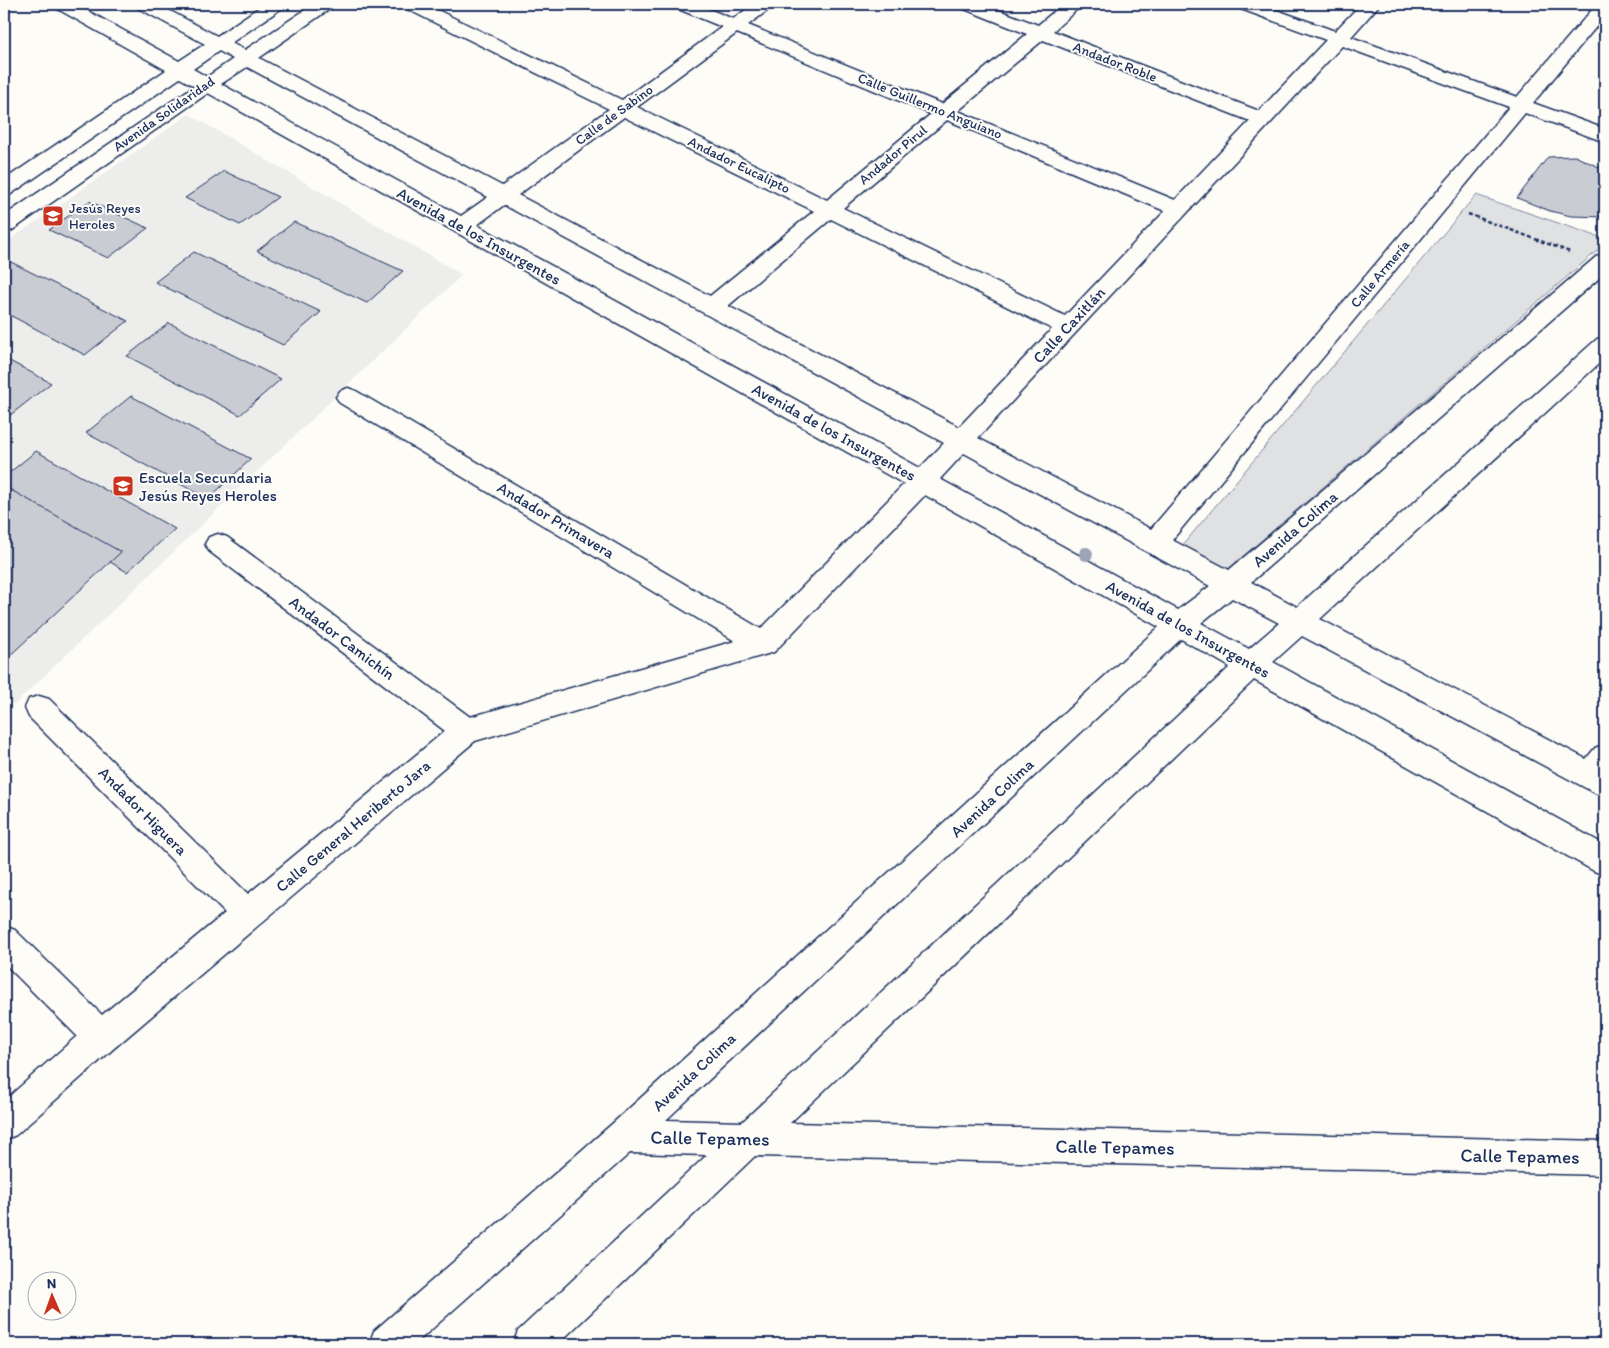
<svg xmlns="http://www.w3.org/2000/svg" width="1609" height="1348" font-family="Itim,sans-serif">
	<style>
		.built { fill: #edeeec }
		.green { fill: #e0e1e3; stroke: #7e88a0 }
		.building { fill: #c9ccd3; stroke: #1b2f5e }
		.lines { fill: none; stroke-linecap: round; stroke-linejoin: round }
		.minor-casing { stroke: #1b2f5e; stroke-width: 3 }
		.path { stroke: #1b2f5e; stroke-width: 2.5; stroke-dasharray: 4 2.5; stroke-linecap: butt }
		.minor { fill: #fdfcf7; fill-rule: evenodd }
		.tree { fill: #9ca4b5 }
		.labels { text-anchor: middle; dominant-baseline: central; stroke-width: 4; stroke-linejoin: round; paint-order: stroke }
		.far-street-label { font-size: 14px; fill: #1b2f5e; stroke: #fdfcf7 }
		.far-poi-label { font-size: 14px; fill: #1b2f5e; stroke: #fdfcf7; text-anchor: start }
		.street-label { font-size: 16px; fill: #1b2f5e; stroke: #fdfcf7 }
		.poi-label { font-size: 16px; fill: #1b2f5e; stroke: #fdfcf7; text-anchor: start }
		.near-street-label { font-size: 19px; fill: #1b2f5e; stroke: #fdfcf7 }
	</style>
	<rect width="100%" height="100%" fill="#fdfcf7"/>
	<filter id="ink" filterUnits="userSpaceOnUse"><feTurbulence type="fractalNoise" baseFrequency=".02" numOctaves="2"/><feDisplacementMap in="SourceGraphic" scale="10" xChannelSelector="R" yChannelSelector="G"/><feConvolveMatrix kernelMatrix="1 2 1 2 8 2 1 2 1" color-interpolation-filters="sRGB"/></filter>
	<g filter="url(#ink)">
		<!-- built -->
		<polygon class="built" points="189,114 462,275 14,705 4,696 4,244"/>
		<!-- green -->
		<polygon class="green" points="1476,195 1605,239 1605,244 1226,571 1181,547"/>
		<!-- building -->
		<g class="building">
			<polygon points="1575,156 1605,170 1605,217 1571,216 1550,211 1517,198 1548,157"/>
			<polygon points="224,171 278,197 240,225 185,198"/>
			<polygon points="89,201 148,228 108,258 49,230"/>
			<polygon points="294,222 403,271 367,303 257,251"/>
			<polygon points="194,252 321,312 283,345 155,282"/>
			<polygon points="7,260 128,321 85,355 4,312 4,262"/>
			<polygon points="169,323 281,379 240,415 127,356"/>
			<polygon points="4,358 51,383 4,420"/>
			<polygon points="131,396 251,459 208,499 86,433"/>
			<polygon points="36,451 175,529 127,572 4,499 4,477"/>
			<polygon points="4,486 121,552 4,661"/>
		</g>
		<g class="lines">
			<!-- minor casing -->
			<g class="minor-casing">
				<path id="minor" d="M53,4h22l104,57 26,-17 -67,-36 -3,-4h22l60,32 47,-32h21l-3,4 -51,35 14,7 69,-46h20l-3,4 -72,50 243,128 107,-77 -204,-101 -3,-4h23l197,96 100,-73 -46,-19 -3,-4h24l36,15 21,-15h20l-3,4 -23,17 194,79 85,-70 -65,-26 -3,-4h24l55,21 25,-21h20l-30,27 206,80 67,-71 -88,-32 -3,-4h25l75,27 26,-27h19l-29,33 166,60 80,-93h8v12l-72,87 72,26v13l-80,-29 -353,427 57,30 368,-314 8,-2v19l-354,309 46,25 300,-268 8,-2v21l-285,261 266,140 9,-11 10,-4v53l-10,-4 -293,-157 -29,26 332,183v30l-11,-4 -340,-191 -464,443 815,18v34l-850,-19 -197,188h-45l5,-13 189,-176 -77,-2 -215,191h-46l5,-13 238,-207 547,-497 -234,-132 -151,157 -299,89 -362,308 -97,86 -12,5v-39l73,-65 -73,-73v-37l11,4 87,85 123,-102 -196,-196 -4,-9 4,-9 10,-3 10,3 199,195 197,-163 -236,-180 -4,-7 4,-7 9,-3 9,3 243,180 265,-76 -395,-238 -4,-6 4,-6 8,-3 8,3 405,238 143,-145 -696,-391 -197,138 -7,2v-17l190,-130 -14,-8 -169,116 -7,2v-16l162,-110 -110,-62zM737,33l194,81 -104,86 -190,-93zM1043,40l207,81 -75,79 -217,-89zM1342,46l167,61 -358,422 -173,-91zM219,51l14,8 -26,18 -14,-8zM247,67l241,130 -27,19 -240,-132zM624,117l190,94 -104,85 -192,-101zM947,120l218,91 -100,105 -222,-108zM504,205l440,238 -24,25 -443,-243zM831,219l221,110 -93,98 -231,-121zM964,453l246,133 -32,24 -238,-131zM1232,598l47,25 -30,26 -48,-26zM1181,639l49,28 -488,455 -76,-2z"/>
			</g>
			<!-- path -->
			<polyline class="path" points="1468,214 1570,252"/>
			<!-- minor -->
			<use href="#minor" class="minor"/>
		</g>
		<!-- trees -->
		<circle class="tree" cx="1086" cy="554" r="7"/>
	</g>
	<!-- icons -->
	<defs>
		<g id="school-square" transform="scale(1.125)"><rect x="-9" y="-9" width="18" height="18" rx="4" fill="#c8321e" stroke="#fdfcf7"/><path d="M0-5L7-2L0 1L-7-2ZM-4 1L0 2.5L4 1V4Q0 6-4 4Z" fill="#fff"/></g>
	</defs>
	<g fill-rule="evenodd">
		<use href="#school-square" x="53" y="216"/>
		<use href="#school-square" x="123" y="486"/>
	</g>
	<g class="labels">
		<!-- far-street labels -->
		<g class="far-street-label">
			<text transform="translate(1115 62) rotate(21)">Andador Roble</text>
			<text transform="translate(930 106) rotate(22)">Calle Guillermo Anguiano</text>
			<text transform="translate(164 114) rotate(-35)">Avenida Solidaridad</text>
			<text transform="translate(614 115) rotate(-36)">Calle de Sabino</text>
			<text transform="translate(893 155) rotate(-40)">Andador Pirul</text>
			<text transform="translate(739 165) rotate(26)">Andador Eucalipto</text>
			<text transform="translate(1380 274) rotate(-50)">Calle Armería</text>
		</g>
		<!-- far-poi labels -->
		<g class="far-poi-label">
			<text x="69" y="208">Jesús Reyes<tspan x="69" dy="16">Heroles</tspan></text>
		</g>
		<!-- street labels -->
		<g class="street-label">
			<text transform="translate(479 236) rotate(29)">Avenida de los Insurgentes</text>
			<text transform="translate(1069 325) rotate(-47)">Calle Caxitlán</text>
			<text transform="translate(834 432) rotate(29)">Avenida de los Insurgentes</text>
			<text transform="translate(556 520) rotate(31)">Andador Primavera</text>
			<text transform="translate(1295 529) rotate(-41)">Avenida Colima</text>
			<text transform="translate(1188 629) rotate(29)">Avenida de los Insurgentes</text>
			<text transform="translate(342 638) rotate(37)">Andador Camichín</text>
			<text transform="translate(992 798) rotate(-43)">Avenida Colima</text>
			<text transform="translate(143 811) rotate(45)">Andador Higuera</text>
			<text transform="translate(353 826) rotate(-40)">Calle General Heriberto Jara</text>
			<text transform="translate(694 1072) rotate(-43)">Avenida Colima</text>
		</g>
		<!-- poi labels -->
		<g class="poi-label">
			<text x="139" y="477">Escuela Secundaria<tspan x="139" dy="18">Jesús Reyes Heroles</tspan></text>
		</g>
		<!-- near-street labels -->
		<g class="near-street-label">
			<text transform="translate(710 1138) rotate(1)">Calle Tepames</text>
			<text transform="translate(1115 1147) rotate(1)">Calle Tepames</text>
			<text transform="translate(1520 1156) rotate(1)">Calle Tepames</text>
		</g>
	</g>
	<!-- margin -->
	<rect width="1609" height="1348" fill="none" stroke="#fdfcf7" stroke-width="20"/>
	<rect x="10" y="10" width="1589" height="1328" fill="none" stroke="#1b2f5e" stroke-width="2" filter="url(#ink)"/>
	<!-- north arrow -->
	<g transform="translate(52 1296) rotate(358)"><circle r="24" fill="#fdfcf7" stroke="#a3aaba"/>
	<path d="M0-4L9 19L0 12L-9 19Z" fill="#c8321e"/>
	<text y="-8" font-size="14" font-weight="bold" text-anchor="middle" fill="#1b2f5e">N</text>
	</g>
</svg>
